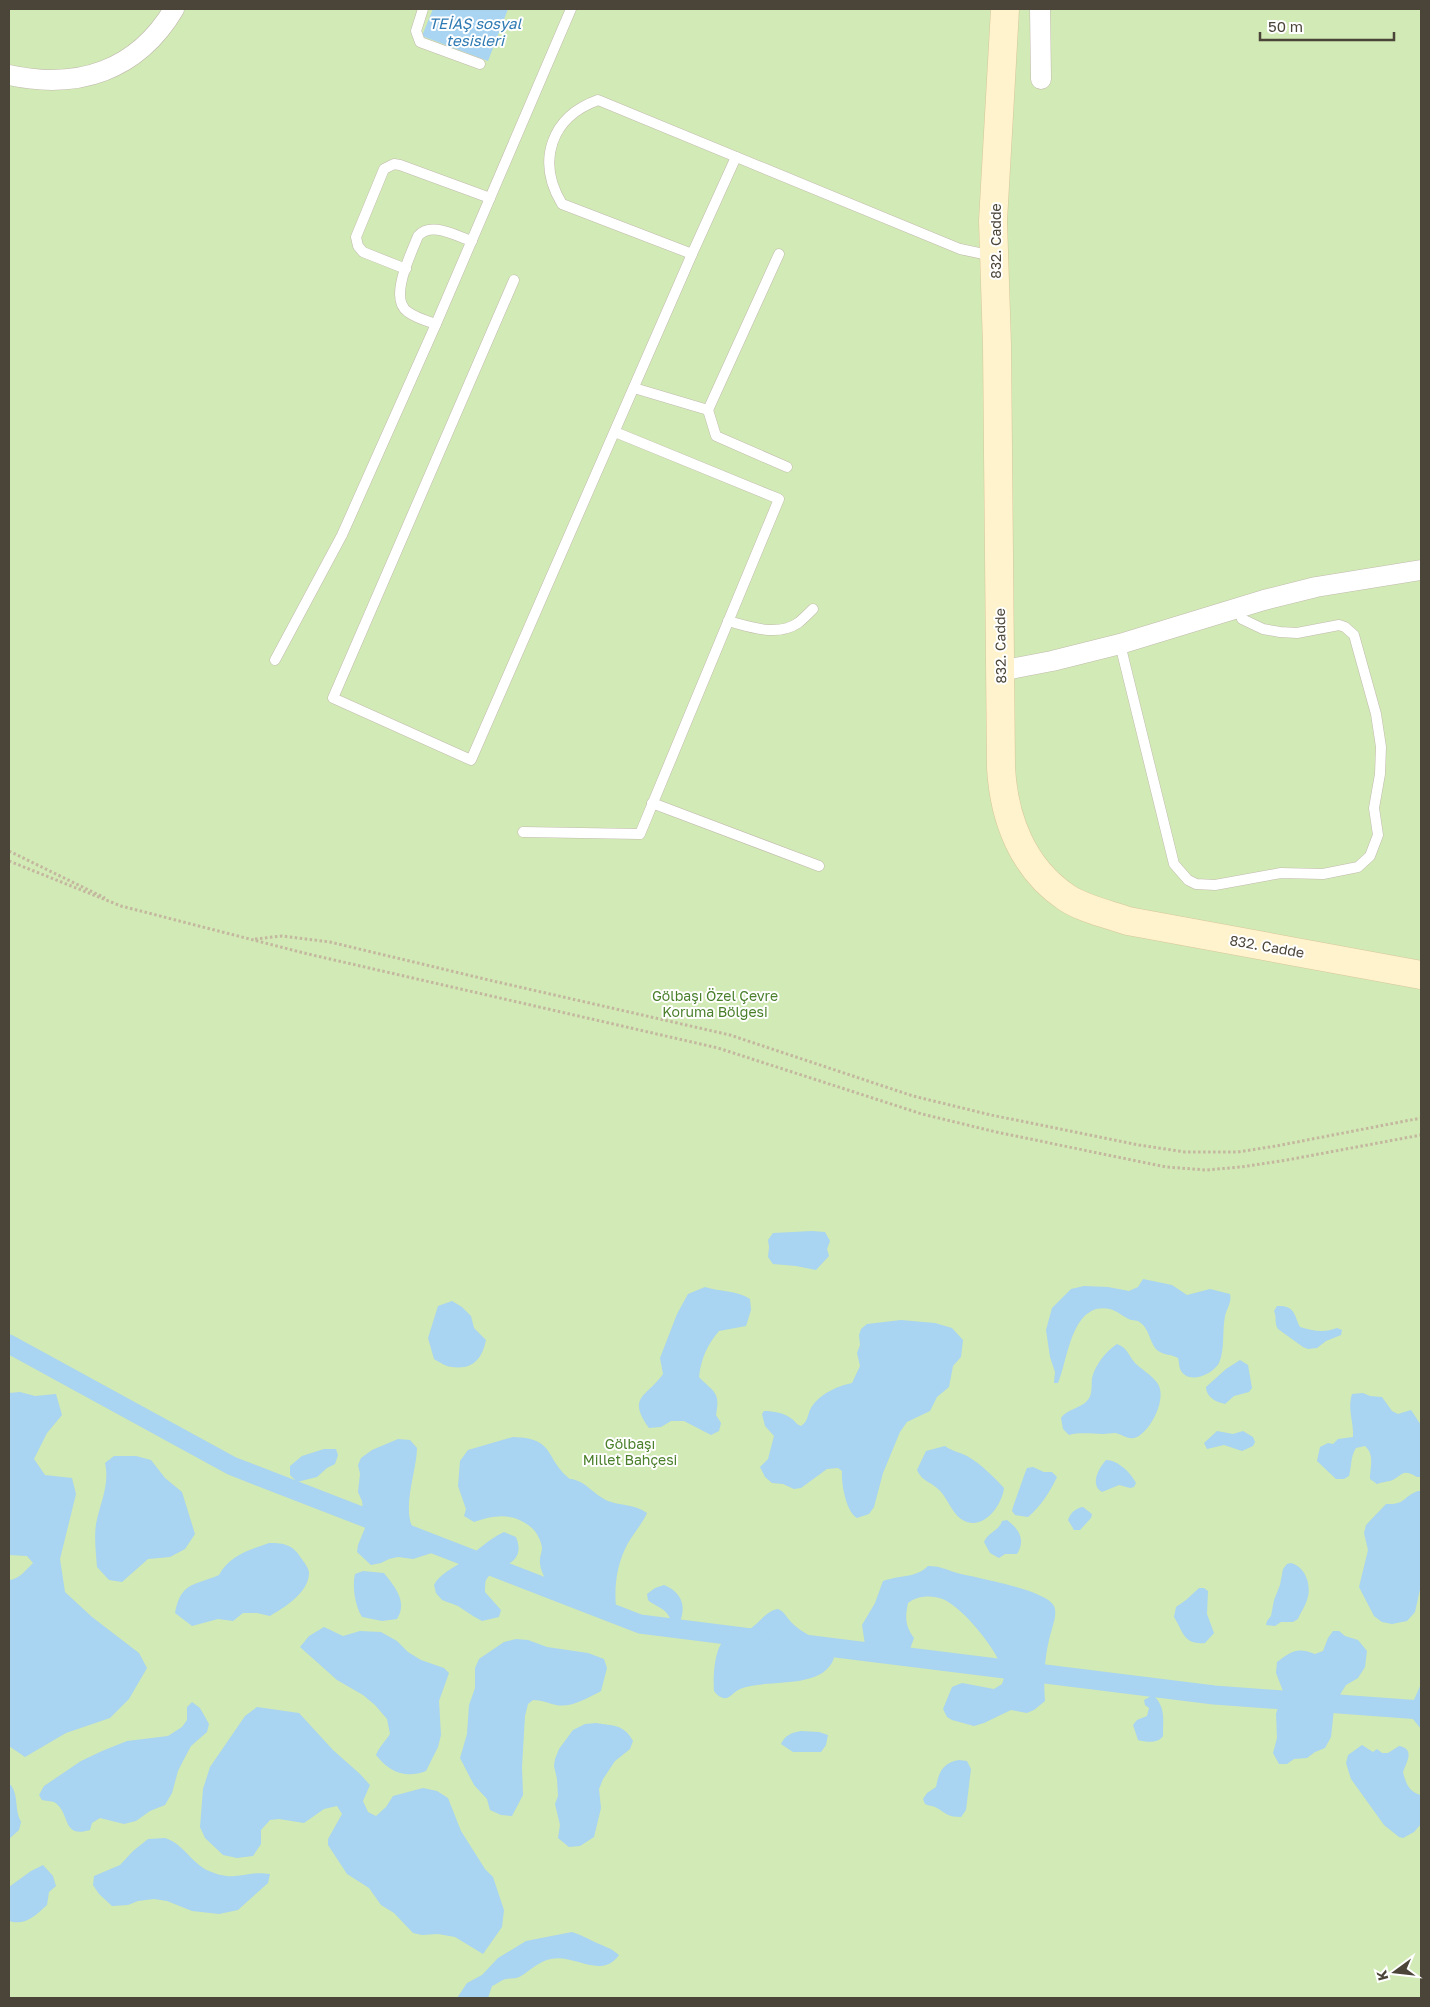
<svg xmlns="http://www.w3.org/2000/svg" width="1430" height="2007" font-family="'Golos Text',sans-serif">
	<style>
		.green { fill: #d2eab5 }
		.water { fill: #a9d4f2 }
		.lines { fill: none; stroke-linecap: round; stroke-linejoin: round }
		.canal { stroke: #a9d4f2; stroke-width: 19 }
		.lane-casing { stroke: #c2bbae; stroke-width: 11 }
		.street-casing { stroke: #c2bbae; stroke-width: 21 }
		.secondary-casing { stroke: #d6c79b; stroke-width: 29 }
		.path { stroke: #c4b79f; stroke-width: 3; stroke-dasharray: 2.5 2.5; stroke-linecap: butt }
		.lane { stroke: #fff; stroke-width: 10 }
		.street { stroke: #fff; stroke-width: 20 }
		.secondary { stroke: #fff3cd; stroke-width: 28 }
		.labels { text-anchor: middle; dominant-baseline: central; stroke-width: 4; stroke-linejoin: round; paint-order: stroke }
		.street-label { font-size: 14px; fill: #4b4439; stroke: #fff }
		.park-label { font-size: 14px; fill: #4a7f2a; stroke: #fff }
		.water-label { font-size: 15px; font-style: italic; fill: #2e7ab2; stroke: #fff }
	</style>
	<rect width="100%" height="100%" fill="#f6f3ec"/>
	<!-- green -->
	<rect class="green" x="9" y="9" width="1412" height="1989"/>
	<!-- water -->
	<g class="water">
		<polygon points="433,9 508,9 488,61 422,36"/>
		<polygon points="812,1231 825,1232 830,1241 827,1249 829,1256 816,1270 796,1266 773,1264 768,1257 769,1247 768,1240 773,1233"/>
		<path d="M1143,1279l29,6 15,10 23,-6 20,5c2,8 -3,14 -5,22 -3,15 0,34 -6,47 -6,11 -31,23 -39,6 -1,-3 -1,-8 -2,-11 -7,-4 -16,-3 -21,-8 -8,-8 -7,-22 -19,-29 -1,0 -6,-1 -7,-1 -8,-3 -13,-9 -21,-11 -39,-8 -42,52 -52,74h-4l1,-11 -5,-15 -4,-27 6,-22 19,-19 13,-3 24,1 21,4 9,-4z"/>
		<path d="M705,1287c15,5 31,3 45,12l1,11 -5,16 -27,5c-12,14 -18,28 -20,46 14,15 22,14 17,38l5,8 -2,8 -8,4 -27,-14h-13l-10,6 -12,1c-22,-32 -3,-30 14,-54l-3,-16 17,-44 11,-20z"/>
		<path d="M452,1301l10,6 9,9 3,12 12,12c-4,19 -13,30 -34,27 -5,0 -13,-5 -18,-8l-6,-21 10,-32z"/>
		<path d="M1277,1306c18,-1 17,9 23,21 12,4 25,6 37,1l5,2 -1,5 -15,6 -9,7 -9,1 -5,-2 -25,-18c-4,-6 -1,-12 -4,-18z"/>
		<path d="M901,1320l34,3 17,5 11,12 -2,17 -8,9 -4,21 -12,10 -7,14 -23,11 -7,10 -17,41 -9,34 -5,7 -12,4c-11,-6 -16,-35 -15,-47l-4,-3 -11,1 -26,19 -7,1 -11,-5 -11,-1 -7,-6 -5,-10 8,-8 6,-23 -9,-10 -3,-12 2,-3c9,0 21,2 28,8 4,3 4,5 9,7 7,-5 6,-9 9,-16 7,-15 27,-24 42,-27l8,-17 -3,-13 3,-8 -1,-10 2,-6 6,-5z"/>
		<path d="M1117,1344c11,4 11,11 18,19 7,7 16,11 23,21 9,15 -7,46 -21,53 -9,4 -14,-3 -22,-4 -4,0 -8,1 -12,1 -12,0 -22,-2 -34,1l-6,-6 -2,-11c6,-9 18,-9 26,-17 6,-6 4,-15 5,-23 3,-13 14,-27 25,-34z"/>
		<path d="M1240,1360l8,5 4,23 -3,4 -15,4 -9,8c-9,-2 -19,-7 -19,-17l20,-18z"/>
		<path d="M20,1392l15,4 21,-2 6,21 -15,18 -13,26 11,16 27,3 4,16 -16,65 5,33 27,25 47,36 8,15 -18,31 -19,19 -44,15 -41,24 -16,-11v-166c9,0 17,-10 24,-17l-6,-7 -18,-1v-162z"/>
		<path d="M1363,1393l7,3 12,1 10,14 6,3 13,-4 10,15v52h-4c-16,-10 -15,0 -27,4 -4,1 -8,1 -13,3l-7,-5c0,-12 5,-24 -5,-33l-9,2c-6,10 -4,17 -7,28l-5,3h-8l-19,-18 3,-14 8,-4 5,1 5,-5 15,-2c1,-15 -6,-28 -1,-43z"/>
		<polygon points="1217,1431 1233,1434 1243,1431 1253,1437 1255,1442 1253,1446 1242,1451 1224,1445 1207,1449 1204,1443"/>
		<path d="M513,1437c43,1 31,21 57,42 15,1 24,16 38,22 13,5 26,3 39,12 -5,11 -13,20 -19,30 -11,20 -14,42 -12,64 -17,6 -16,-1 -31,-8 -10,-5 -30,-10 -38,-18 -4,-5 -8,-15 -7,-22 0,-4 2,-7 2,-11 -1,-8 -5,-15 -10,-20 -18,-16 -38,-13 -58,-6l-10,-6 2,-7 -8,-23 2,-25 8,-11z"/>
		<path d="M398,1439l12,1 7,8c0,24 -19,68 1,87 5,4 12,7 17,11v6l-22,7 -15,-2 -9,2 -8,4 -10,2 -14,-13 1,-7 7,-17 -3,-27 -4,-9 2,-18 -2,-9 3,-7 11,-8z"/>
		<path d="M945,1446c6,5 15,6 22,10 14,8 27,21 37,32 -2,18 -22,45 -43,31 -10,-7 -14,-23 -24,-31 -8,-7 -15,-7 -20,-18l9,-19z"/>
		<polygon points="324,1449 336,1449 338,1455 335,1464 327,1468 317,1477 297,1482 290,1475 290,1466 302,1456"/>
		<path d="M114,1456h22l15,4 14,18 17,14 13,42 -10,15 -15,8 -22,2 -26,23 -13,-2 -12,-13c-1,-14 -3,-29 -1,-43 4,-21 14,-39 9,-61z"/>
		<path d="M1106,1460c12,0 25,13 30,23l-2,4 -4,1 -11,-3 -17,7c-12,-7 -4,-23 4,-32z"/>
		<path d="M1033,1467l11,5h8l5,5c-7,15 -16,29 -29,40l-13,-2 -3,-4 1,-4 12,-34 2,-5z"/>
		<path d="M1418,1491h3v94l-6,27 -8,9 -15,3 -10,-2 -8,-6 -15,-29 9,-37 -4,-17 2,-8 20,-21c20,1 16,-7 32,-13z"/>
		<path d="M1083,1507l9,7 -1,4 -11,12h-6l-6,-10c2,-7 8,-12 15,-13z"/>
		<path d="M1007,1520c12,9 19,20 10,34h-12l-6,4 -9,-5 -6,-11c4,-10 15,-11 18,-21z"/>
		<path d="M504,1532l12,5c12,30 -21,27 -30,43 -1,3 -1,8 -1,12l16,18 -2,7 -17,4 -9,-5 -15,-10 -16,-6 -6,-7 -2,-8c6,-12 20,-17 31,-25 13,-10 24,-21 39,-28z"/>
		<path d="M269,1543c16,0 24,2 32,15 3,4 7,9 8,14 1,20 -25,36 -39,44l-13,-3h-14l-10,8 -15,-2 -26,7 -17,-13c6,-31 18,-27 44,-38 10,-19 30,-25 50,-32z"/>
		<path d="M1291,1563c15,4 21,23 16,37 -2,7 -7,13 -9,19l-5,3h-12l-6,4 -9,-1 1,-4 4,-5 3,-16 6,-15 3,-16 4,-5z"/>
		<path d="M928,1566c11,0 17,3 26,6 20,6 91,17 100,34 3,7 0,16 -2,23 -7,22 -9,48 -7,72l-11,9 -7,3 -16,-3 -27,13 -10,3 -22,-6 -5,-3 -4,-8 9,-22 10,-4 32,6 8,-5c1,-3 3,-8 2,-11 -6,-22 -38,-62 -59,-73 -11,-5 -27,-5 -37,3 -3,14 -3,23 6,35l-4,11 -23,11 -10,1 -7,-6 -5,-10 -3,-20 13,-22 8,-22c16,-6 34,-3 45,-15z"/>
		<path d="M363,1571l21,2c11,14 24,29 13,46l-15,2 -20,-4c-7,-11 -10,-31 -7,-43z"/>
		<path d="M664,1585c18,7 23,22 15,39l-8,-2c-3,-14 -14,-14 -23,-22l-1,-6 8,-6z"/>
		<path d="M1199,1588h5l4,3 -1,23 7,19 -9,10c-22,2 -22,-12 -31,-26l2,-10 10,-7z"/>
		<path d="M778,1609c7,3 8,8 14,14 14,14 34,17 42,35 -11,33 -69,20 -94,31 -5,2 -8,7 -13,9 -6,1 -10,-3 -13,-7 -1,-12 0,-44 11,-51 8,-6 18,-6 25,-11 10,-7 16,-18 28,-20z"/>
		<path d="M324,1627l19,9 17,-5 21,1 16,9 11,11 13,8 23,8 5,5 -10,28 2,34 -3,12 -12,24c-20,8 -37,1 -50,-16 3,-8 9,-13 14,-21l-3,-15 -12,-14 -12,-10 -26,-15 -37,-33 9,-11z"/>
		<path d="M1333,1631h6l6,5 13,4 9,11 -2,16 -7,11 -12,7 -5,8 -7,16 -3,28 -6,11 -10,4 -8,6 -13,1 -7,5h-8l-6,-11 4,-15 -1,-24 7,-23 -7,-18 1,-11c15,-11 20,-15 38,-8l8,-3 5,-13z"/>
		<path d="M516,1639l12,1 19,7 41,6 16,6 3,9 -6,23c-13,7 -30,17 -45,14 -8,-2 -15,-5 -23,-5l-5,4 -3,12 -3,51 1,28 -11,21 -11,-1 -11,-5 -3,-11 -13,-14 -14,-27 7,-24 2,-29 6,-17v-20l4,-9 25,-17z"/>
		<polygon points="1421,1684 1421,1729 1408,1713"/>
		<path d="M1153,1695c13,12 10,25 10,41 -5,8 -17,6 -25,4l-5,-15 4,-5 10,-4 2,-8 -4,-3 -1,-5z"/>
		<path d="M192,1702l8,6 9,16 -2,8 -16,14 -8,15 -5,10 -6,22 -7,12 -15,6 -14,10 -12,3 -24,-6 -8,5 -2,7c-29,9 -19,-18 -36,-28 -3,-1 -9,-1 -12,-2l-3,-5 5,-9 37,-25 21,-10 25,-10 41,-5 14,-9 5,-7v-13z"/>
		<polygon points="257,1707 299,1713 333,1750 360,1774 370,1785 363,1801 368,1812 376,1816 386,1807 393,1796 423,1788 437,1791 448,1798 461,1831 485,1869 493,1877 504,1910 502,1927 483,1954 455,1937 438,1934 422,1935 413,1933 394,1913 381,1905 369,1888 347,1874 328,1845 328,1839 342,1814 337,1806 324,1809 304,1823 279,1819 270,1820 261,1830 261,1844 253,1856 237,1858 223,1855 205,1838 200,1827 203,1789 210,1767 245,1716"/>
		<path d="M596,1723c17,3 28,1 37,18l-3,8 -15,12 -12,18 -4,10 2,19 -7,29 -14,9 -11,1 -11,-9 2,-13 -5,-21 3,-8 -1,-17 -3,-13 1,-7 4,-10 14,-19 12,-6z"/>
		<path d="M801,1731l18,1 9,3 -2,10 -5,7h-28l-12,-8c4,-9 10,-11 20,-13z"/>
		<path d="M1362,1745l11,7 4,-3 5,4h6l11,-7c16,3 8,15 4,26 3,12 6,20 18,23v29l-7,8 -11,6 -4,-1 -15,-12 -33,-46 -5,-16 2,-8z"/>
		<path d="M959,1760l8,1 4,8 -5,41 -5,7c-13,0 -14,-3 -24,-9 -3,-2 -8,-2 -12,-4l-2,-5 4,-6 9,-6c3,-16 7,-24 23,-27z"/>
		<path d="M9,1785h2c8,12 3,24 10,37l-2,8 -10,9z"/>
		<path d="M165,1838c19,6 26,25 44,33 27,12 37,-1 61,3l-2,9 -30,27 -19,4 -27,-3 -25,-10 -13,-2 -16,2 -10,4 -16,1 -13,-12 -6,-9 1,-9 26,-11 13,-14 15,-12z"/>
		<path d="M43,1865l10,11 3,10 -7,6 -2,13c-12,11 -22,21 -38,16v-34l22,-16z"/>
		<path d="M572,1932c10,3 16,7 25,11 10,5 13,4 22,12 -18,25 -44,-1 -68,4 -12,2 -20,11 -30,17 -4,3 -10,2 -15,3 -5,1 -9,5 -14,7l-4,12h-31l10,-15 15,-8 16,-17 28,-17z"/>
	</g>
	<g class="lines">
		<!-- canal -->
		<g class="canal">
			<polyline points="9,1344 232,1466 640,1624 759,1639"/>
			<polyline points="804,1644 1214,1695 1421,1710"/>
		</g>
		<!-- lane casing -->
		<g class="lane-casing">
			<g id="lane">
				<polyline points="423,9 416,31 420,42 480,64"/>
				<path d="M692,254l-130,-50c-26,-43 -11,-87 36,-104l362,149 33,7"/>
				<polyline points="406,269 363,252 358,246 356,237 384,169 394,164 400,165 490,198"/>
				<polyline points="514,280 333,698 471,760 692,254 736,157"/>
				<path d="M436,324c-9,-3 -20,-6 -28,-12 -20,-13 3,-58 10,-76 13,-15 38,0 54,5"/>
				<polyline points="634,388 708,410 716,436 787,467"/>
				<polyline points="708,410 779,254"/>
				<path d="M728,621c23,6 49,16 70,2 5,-4 10,-9 15,-14"/>
				<polyline points="1120,644 1174,864 1188,880 1196,884 1215,885 1281,873 1323,874 1358,867 1370,856 1378,835 1374,808 1380,774 1381,747 1376,714 1354,635 1345,627 1339,625 1297,633 1280,632 1263,629 1242,619 1239,609"/>
				<polyline points="275,660 342,535 436,324 571,9"/>
				<polyline points="652,803 819,866"/>
				<polyline points="523,832 640,834 779,499 615,432"/>
			</g>
		</g>
		<!-- street casing -->
		<g class="street-casing">
			<g id="street">
				<polyline points="1040,9 1041,79"/>
				<path d="M9,75c69,15 128,-4 165,-66"/>
				<polyline points="1000,671 1052,661 1120,644 1264,600 1316,587 1421,570"/>
			</g>
		</g>
		<!-- secondary casing -->
		<g class="secondary-casing">
			<path id="secondary" d="M1005,9l-12,212 4,124 4,423c3,50 21,100 66,130 17,11 41,16 61,23l293,54"/>
		</g>
		<!-- path -->
		<g class="path">
			<polyline points="9,851 105,898"/>
			<polyline points="9,861 121,906 308,954 718,1048 922,1114 996,1132 1166,1167 1206,1170 1241,1167 1287,1160 1421,1135"/>
			<polyline points="255,939 282,936 330,942 493,981 730,1035 913,1096 991,1115 1139,1145 1185,1152 1238,1152 1276,1146 1421,1118"/>
		</g>
		<!-- lane -->
		<use href="#lane" class="lane"/>
		<!-- street -->
		<use href="#street" class="street"/>
		<!-- secondary -->
		<use href="#secondary" class="secondary"/>
	</g>
	<g class="labels">
		<!-- street labels -->
		<g class="street-label">
			<text transform="translate(995 241) rotate(-90)">832. Cadde</text>
			<text transform="translate(1000 646) rotate(-91)">832. Cadde</text>
			<text transform="translate(1267 946) rotate(10)">832. Cadde</text>
		</g>
		<!-- park labels -->
		<g class="park-label">
			<text x="715" y="995">Gölbaşı Özel Çevre<tspan x="715" dy="16">Koruma Bölgesi</tspan></text>
			<text x="630" y="1443">Gölbaşı<tspan x="630" dy="16">Millet Bahçesi</tspan></text>
		</g>
		<!-- water labels -->
		<g class="water-label">
			<text x="475" y="23">TEİAŞ sosyal<tspan x="475" dy="17">tesisleri</tspan></text>
		</g>
	</g>
	<!-- border -->
	<rect width="1430" height="2007" fill="none" stroke="#4b4439" stroke-width="20"/>
	<!-- north arrow -->
	<g transform="translate(1395 1972) rotate(255)" stroke="#ffffff" stroke-width="4" paint-order="stroke">
	<path d="M0-4L9 19L0 12L-9 19Z" fill="#4b4439"/>
	<text y="-8" font-size="14" font-weight="bold" text-anchor="middle" fill="#4b4439">K</text>
	</g>
	<!-- scale -->
	<path d="M1260 32v8h134v-8" fill="none" stroke="#4b4439" stroke-width="2.5"/>
	<text x="1268" y="32" font-size="15" fill="#4b4439" stroke="#ffffff" stroke-width="4" paint-order="stroke">50 m</text>
</svg>
